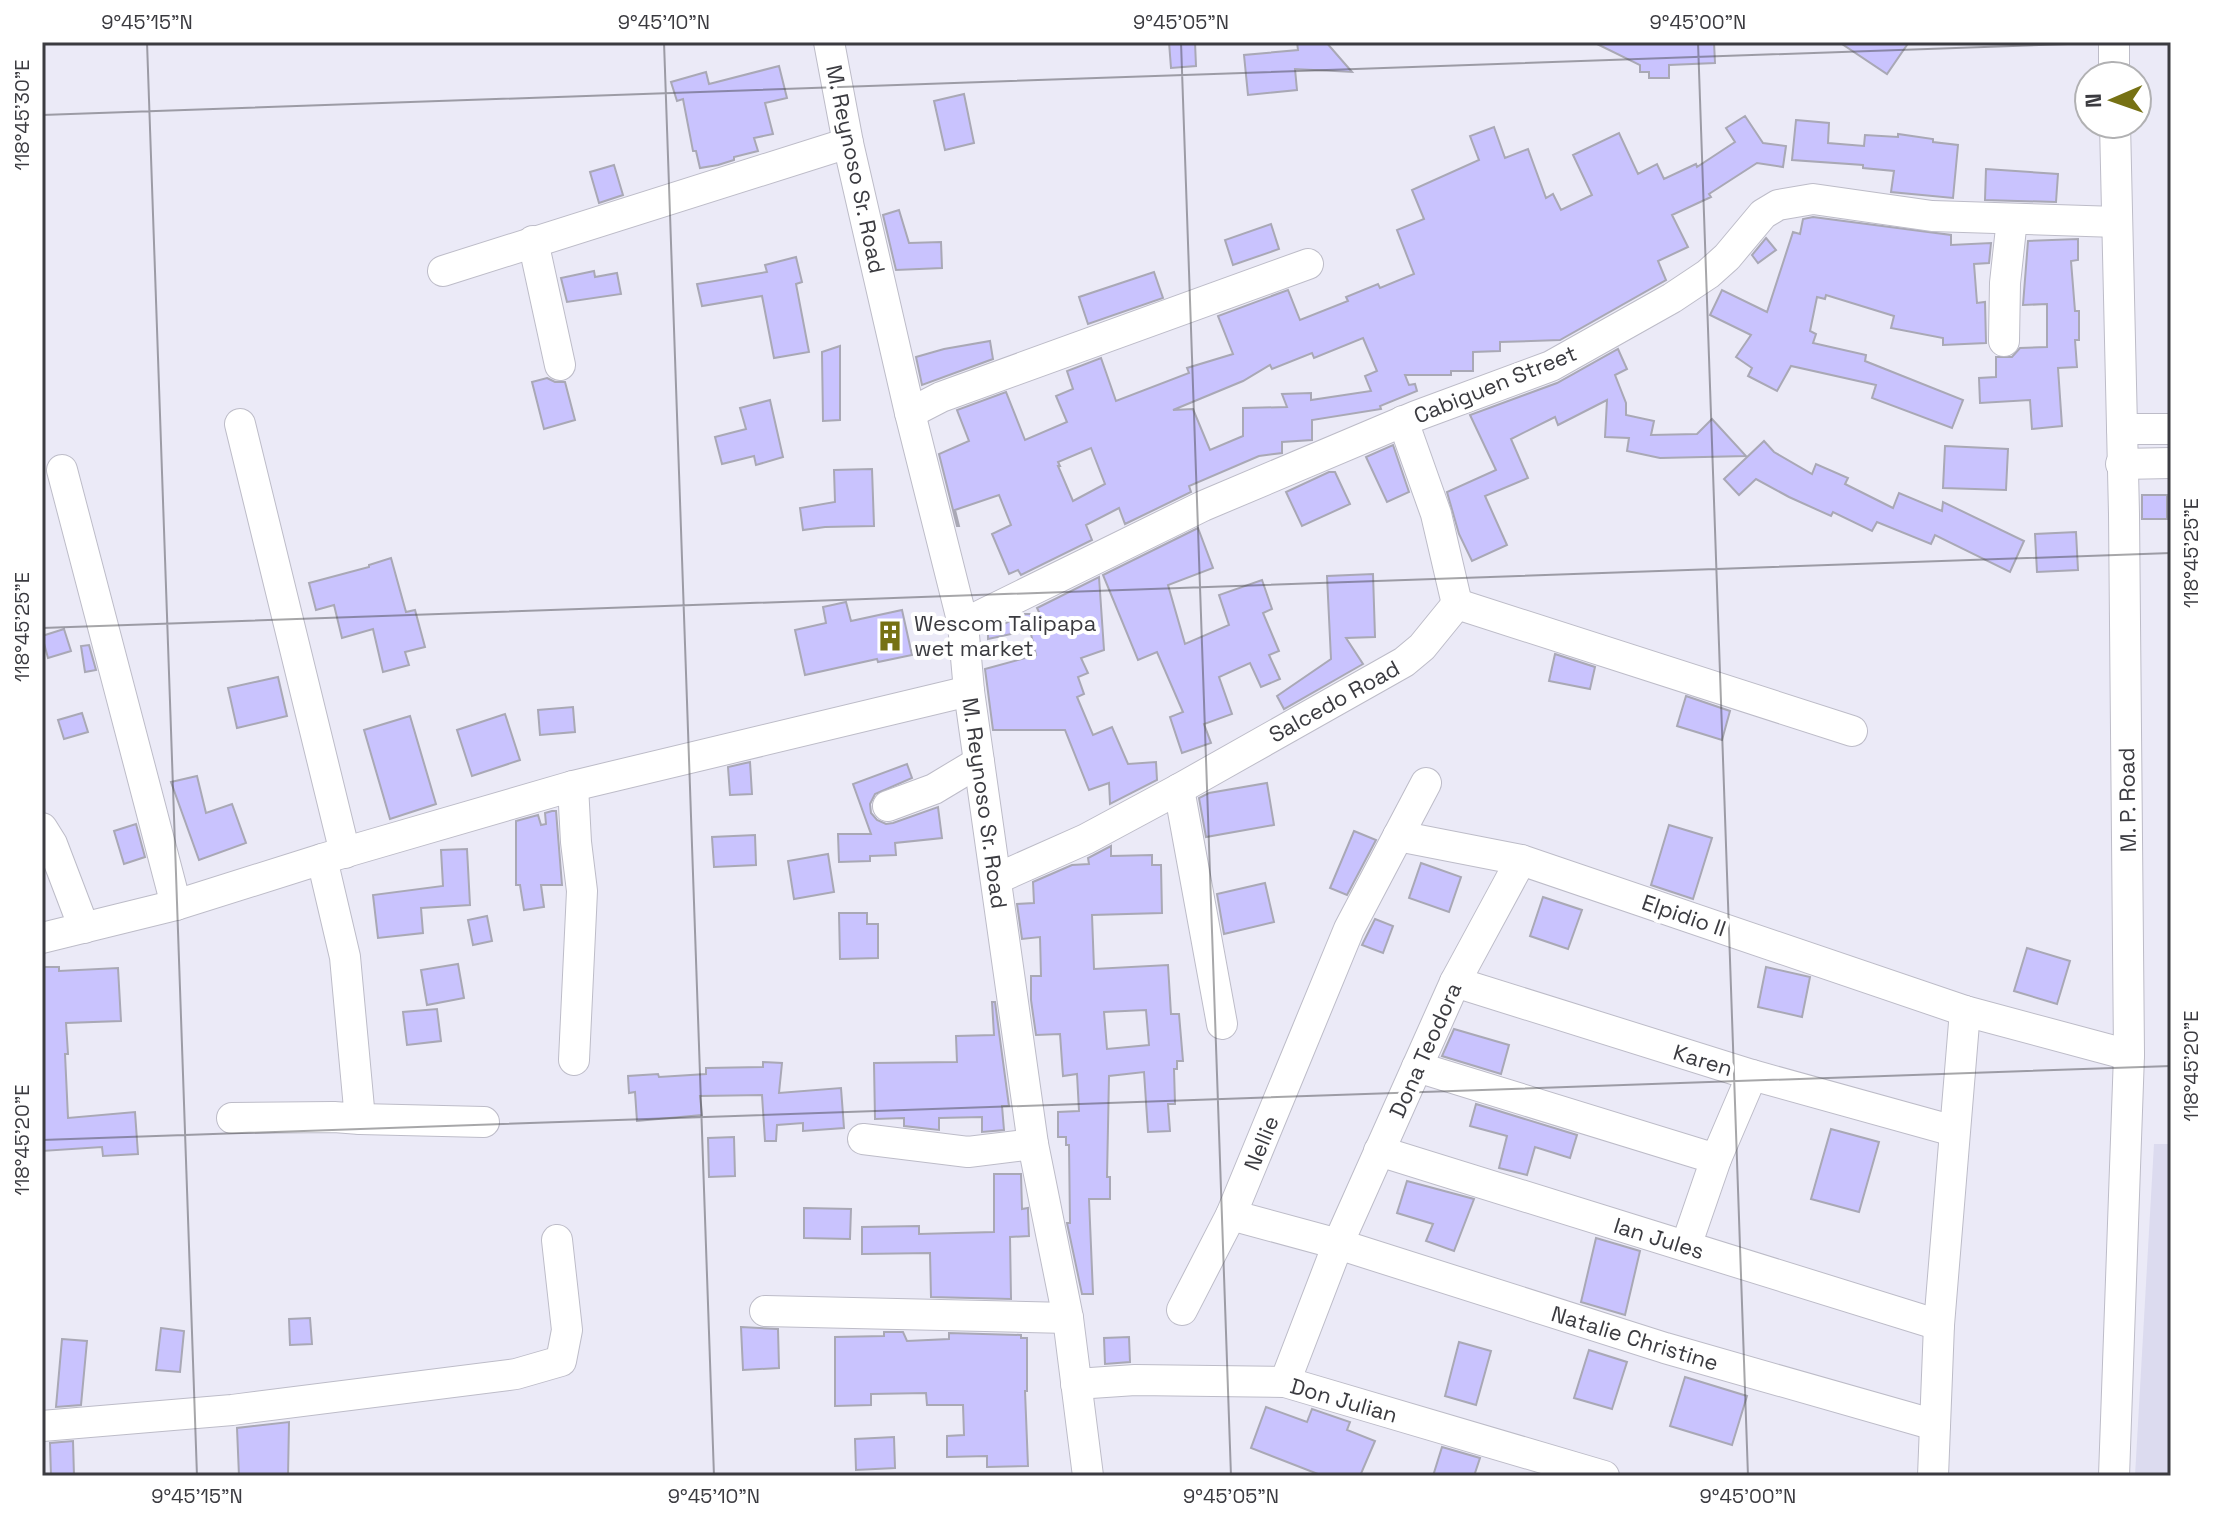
<svg xmlns="http://www.w3.org/2000/svg" width="2213" height="1518" font-family="'Space Grotesk',sans-serif">
	<style>
		.built { fill: #dcdbef }
		.building { fill: #c9c3fe; stroke: #a9a8b5; stroke-width: 2; fill-rule: evenodd }
		.lines { fill: none; stroke-linecap: round; stroke-linejoin: round }
		.minor-casing { stroke: #bdbcc8; stroke-width: 32 }
		.minor { stroke: #fff; stroke-width: 30 }
		.ticks { fill: none; stroke: #3b3b40; stroke-width: 2; stroke-opacity: 0.45 }
		.labels { text-anchor: middle; dominant-baseline: central; stroke-width: 8; stroke-linejoin: round; paint-order: stroke }
		.street-label { font-size: 22px; fill: #3b3b40; stroke: #fff }
		.poi-label { font-size: 22px; fill: #3b3b40; stroke: #fff; text-anchor: start }
		.neatline { fill: none; stroke: #3b3b40; stroke-width: 3 }
		.ticks-label { font-size: 20px; text-anchor: middle; fill: #3b3b40 }
	</style>
	<rect width="100%" height="100%" fill="#ebeaf7"/>
	<!-- built -->
	<polygon class="built" points="2154,1144 2171,1144 2171,1476 2135,1476"/>
	<!-- building -->
	<g class="building">
		<polygon points="1169,42 1195,42 1196,66 1171,68"/>
		<polygon points="1297,42 1326,42 1352,72 1295,69 1297,90 1248,95 1244,55 1298,50"/>
		<polygon points="1593,42 1714,42 1715,63 1669,65 1669,78 1649,78 1649,72 1640,72 1640,65"/>
		<polygon points="1839,42 1909,42 1887,74"/>
		<polygon points="779,66 787,98 765,103 773,134 754,138 758,151 734,157 734,160 718,165 700,168 696,151 693,151 683,99 677,101 671,82 706,72 709,84"/>
		<polygon points="964,94 974,143 945,150 934,101"/>
		<path d="M1745,116l18,27 23,3 -3,21 -26,-4 -48,31 2,3 -39,18 16,32 -30,14 8,19 -106,60 -60,2v9l-27,1v19h-22v4h-46l4,10 6,-1 2,7 -37,15 1,3 -69,11v20l-30,2v11l-23,3 -70,30 2,6 -66,32 -6,-16 -33,17 6,15 -71,35 -3,-5 -9,4 -17,-40 19,-9 -12,-30 -44,15 4,16h-2l-18,-72 30,-13 -12,-31 49,-18 19,48 42,-18 -11,-26 17,-7 -6,-18 34,-13 15,43 73,-28 -2,-5 46,-14 -15,-38 70,-26 12,30 48,-19 -2,-4 32,-13 2,4 34,-14 -17,-44 27,-11 -12,-29 67,-30 -9,-24 24,-9 11,31 23,-9 18,49 7,-4 8,16 31,-15 -19,-40 46,-22 19,41 19,-10 7,15 32,-15 1,3 38,-25 -9,-14zM1363,338l14,33 -12,5 6,15 -60,9v-7l-29,1 5,13 -44,1v28l-33,14 -17,-41 -20,1 70,-29 27,-16 2,4 40,-16 2,5zM1091,448l14,36 -32,17 -15,-35h2l-2,-4z"/>
		<polygon points="1796,120 1829,123 1828,143 1864,146 1865,135 1898,137 1898,134 1933,139 1933,142 1958,145 1953,198 1891,192 1894,171 1863,168 1863,165 1792,160"/>
		<polygon points="614,165 623,195 599,203 590,172"/>
		<polygon points="1986,169 2058,174 2056,202 1985,200"/>
		<polygon points="899,210 909,243 941,242 942,268 896,270 883,215"/>
		<polygon points="1813,217 1951,235 1951,245 1991,243 1989,263 1974,264 1977,303 1985,302 1986,343 1943,345 1943,338 1891,328 1894,316 1826,295 1825,299 1817,297 1810,331 1816,334 1813,343 1866,355 1865,361 1963,400 1952,428 1872,398 1876,385 1791,366 1777,391 1748,376 1752,368 1736,357 1751,335 1710,315 1722,290 1767,312 1793,232 1800,234 1803,219"/>
		<polygon points="1271,224 1279,249 1233,265 1225,240"/>
		<polygon points="1766,238 1776,250 1758,263 1752,255"/>
		<polygon points="2078,239 2078,260 2071,261 2075,311 2079,311 2079,340 2075,340 2077,367 2058,368 2062,426 2032,429 2030,400 1980,403 1979,378 1996,377 1996,357 2012,357 2020,348 2047,347 2047,304 2023,305 2028,241"/>
		<polygon points="796,257 802,282 796,284 809,352 774,358 762,296 702,306 697,284 767,272 765,265"/>
		<polygon points="594,271 595,277 617,273 621,294 567,302 561,278"/>
		<polygon points="1154,272 1163,298 1088,324 1079,297"/>
		<polygon points="990,341 993,359 922,385 916,357 944,349"/>
		<polygon points="840,346 840,420 823,421 822,352"/>
		<polygon points="1618,349 1627,369 1615,375 1626,403 1626,415 1654,421 1651,435 1697,434 1712,419 1746,456 1660,458 1627,451 1629,438 1605,437 1607,400 1558,425 1555,417 1511,439 1528,478 1485,496 1507,545 1472,561 1459,534 1447,492 1496,470 1470,415 1557,383"/>
		<polygon points="547,378 555,382 565,382 575,420 544,429 532,382"/>
		<polygon points="770,400 783,457 756,465 754,456 722,464 715,437 746,429 740,408"/>
		<polygon points="1764,441 1774,452 1812,474 1816,464 1848,478 1845,484 1893,508 1899,493 1942,511 1943,502 2024,541 2010,572 1935,535 1931,544 1877,522 1872,531 1833,512 1831,516 1789,497 1756,479 1739,495 1724,479"/>
		<polygon points="1393,445 1409,492 1387,502 1366,457"/>
		<polygon points="1945,446 2008,449 2006,490 1943,488"/>
		<polygon points="872,469 874,526 825,527 803,530 800,508 835,502 834,470"/>
		<polygon points="1329,472 1335,472 1350,504 1302,526 1286,492"/>
		<rect x="2142" y="495" width="25" height="24"/>
		<polygon points="1198,528 1213,568 1168,585 1185,644 1229,625 1219,595 1262,580 1272,609 1263,613 1279,651 1269,655 1280,679 1261,687 1250,663 1219,677 1232,714 1204,724 1211,743 1182,753 1170,717 1183,712 1157,652 1138,660 1103,575"/>
		<polygon points="2076,532 2078,570 2037,572 2035,534"/>
		<polygon points="391,558 406,612 415,610 425,647 405,652 409,665 383,672 373,629 342,638 334,605 316,610 309,583 369,567 369,565"/>
		<polygon points="1373,574 1375,637 1346,638 1363,664 1284,709 1277,696 1331,659 1327,576"/>
		<polygon points="1099,577 1104,650 1081,658 1088,673 1078,677 1084,694 1077,697 1093,735 1112,727 1128,764 1156,762 1157,780 1110,804 1109,783 1089,790 1065,730 993,730 985,669 1036,655 1030,630 988,639 988,632 1024,614 1040,614 1037,608"/>
		<polygon points="846,602 851,621 902,610 912,655 878,662 877,659 805,675 795,630 826,623 823,607"/>
		<polygon points="64,629 71,651 48,658 42,636"/>
		<polygon points="89,645 96,670 85,672 81,646"/>
		<polygon points="1555,654 1595,667 1590,689 1549,681"/>
		<polygon points="278,677 287,716 237,728 228,688"/>
		<polygon points="1686,696 1730,711 1722,740 1677,726"/>
		<polygon points="573,707 575,732 540,735 538,710"/>
		<polygon points="82,713 88,732 64,739 58,720"/>
		<polygon points="505,714 520,760 472,776 457,730"/>
		<polygon points="410,716 436,804 390,819 364,730"/>
		<polygon points="750,762 752,794 730,795 728,767"/>
		<polygon points="907,764 912,778 875,794 870,804 871,813 877,820 886,824 893,823 938,807 942,838 895,843 896,855 870,856 870,861 839,862 838,834 871,834 853,784"/>
		<polygon points="197,776 206,813 232,804 246,843 199,860 171,782"/>
		<polygon points="1267,783 1274,825 1206,837 1199,798 1209,793"/>
		<polygon points="552,811 556,811 562,885 541,885 544,907 524,910 520,885 516,885 516,821 538,815 541,825 546,824 545,813"/>
		<polygon points="136,824 145,857 124,864 114,831"/>
		<polygon points="1669,825 1712,838 1693,899 1651,885"/>
		<polygon points="1354,831 1376,840 1347,895 1330,888"/>
		<polygon points="755,835 756,865 714,867 712,837"/>
		<path d="M1111,846v10l41,-1v10h9l1,48 -70,2 2,54 74,-4 3,49h8l4,47h-6v8h-3l1,35h-7l2,27 -22,1 -4,-60 -35,4 -2,101h3v22h-21l4,95h-11l-15,-71h3l-1,-78h-3v-8h-8v-25l21,-1 -2,-37 -14,2 -3,-42 -24,1 -5,-35v-24h10l-1,-39 -18,2 -5,-35 17,-1 -1,-21 39,-17 17,-1 -1,-6zM1146,1010l3,35 -42,4 -3,-37z"/>
		<polygon points="467,849 470,905 421,908 423,933 378,938 373,895 443,886 441,850"/>
		<polygon points="828,854 834,892 794,899 788,861"/>
		<polygon points="1421,863 1461,877 1449,912 1409,898"/>
		<polygon points="1265,883 1274,922 1224,934 1217,894"/>
		<polygon points="1543,897 1582,910 1568,949 1530,936"/>
		<polygon points="839,913 867,913 867,924 878,924 878,958 840,959"/>
		<polygon points="487,916 492,941 473,945 468,920"/>
		<polygon points="1375,919 1393,926 1383,953 1362,945"/>
		<polygon points="2027,948 2070,961 2057,1004 2014,991"/>
		<polygon points="458,964 464,998 427,1005 421,970"/>
		<polygon points="42,967 59,967 59,971 118,968 121,1021 66,1023 68,1054 65,1054 68,1118 135,1112 138,1154 103,1156 102,1147 42,1151"/>
		<polygon points="1766,967 1810,977 1802,1017 1758,1007"/>
		<polygon points="992,1002 995,1002 1009,1106 1002,1106 1004,1130 982,1132 982,1117 939,1118 939,1130 904,1126 904,1118 875,1119 874,1063 957,1062 956,1036 994,1035"/>
		<polygon points="437,1009 441,1041 407,1045 403,1012"/>
		<polygon points="1454,1029 1509,1045 1501,1074 1442,1056"/>
		<polygon points="763,1062 782,1063 779,1093 841,1088 844,1128 803,1131 803,1123 777,1125 776,1141 765,1141 762,1095 700,1096 702,1115 637,1121 635,1092 629,1093 628,1076 658,1074 659,1077 706,1074 706,1068 763,1067"/>
		<polygon points="1476,1104 1577,1135 1570,1158 1535,1147 1527,1175 1499,1168 1507,1136 1470,1126"/>
		<polygon points="1831,1129 1879,1142 1859,1212 1811,1199"/>
		<polygon points="734,1137 735,1176 709,1177 708,1138"/>
		<polygon points="994,1174 1021,1174 1022,1209 1028,1208 1028,1212 1029,1236 1010,1237 1011,1299 931,1297 930,1253 862,1254 862,1227 919,1226 919,1234 994,1232"/>
		<polygon points="1407,1181 1474,1199 1454,1251 1426,1241 1433,1224 1397,1213"/>
		<polygon points="804,1208 851,1209 850,1239 804,1238"/>
		<polygon points="1596,1238 1640,1251 1625,1315 1581,1302"/>
		<polygon points="310,1318 312,1344 290,1345 289,1319"/>
		<polygon points="741,1327 778,1329 779,1368 743,1370"/>
		<polygon points="161,1328 184,1331 180,1372 156,1370"/>
		<polygon points="884,1332 903,1332 907,1341 949,1339 949,1333 1021,1335 1021,1338 1027,1338 1027,1391 1025,1391 1028,1466 987,1467 987,1456 947,1457 947,1436 964,1435 963,1405 927,1405 926,1393 871,1394 871,1405 835,1406 835,1337 884,1336"/>
		<polygon points="1129,1337 1130,1362 1105,1364 1104,1338"/>
		<polygon points="62,1339 87,1341 81,1405 56,1407"/>
		<polygon points="1459,1342 1491,1351 1476,1405 1445,1396"/>
		<polygon points="1589,1350 1627,1362 1612,1409 1574,1398"/>
		<polygon points="1685,1377 1747,1396 1732,1445 1670,1426"/>
		<polygon points="1266,1407 1307,1422 1312,1409 1350,1422 1347,1430 1375,1441 1360,1476 1323,1476 1251,1448"/>
		<polygon points="289,1422 288,1476 239,1476 237,1428"/>
		<polygon points="894,1437 895,1468 856,1470 855,1439"/>
		<polygon points="73,1441 74,1476 51,1476 50,1443"/>
		<polygon points="1442,1447 1480,1458 1474,1476 1433,1476"/>
	</g>
	<g class="lines">
		<!-- minor casing -->
		<g class="minor-casing">
			<g id="minor">
				<polyline points="829,42 848,143 910,413 963,624 969,691 1033,1144 1068,1318 1088,1476"/>
				<polyline points="2114,42 2114,76"/>
				<polyline points="533,241 560,365"/>
				<polyline points="443,271 848,143"/>
				<polyline points="2004,341 2005,283 2012,219"/>
				<polyline points="910,413 941,397 1308,264"/>
				<polyline points="1403,421 1436,514 1457,604"/>
				<polyline points="240,424 345,853"/>
				<polyline points="2122,429 2171,429"/>
				<polyline points="2121,464 2171,463"/>
				<polyline points="62,470 176,905"/>
				<polyline points="963,624 1203,506 1416,416 1551,366 1672,298 1708,274 1727,257 1763,214 1778,205 1813,199 1932,216 2117,222"/>
				<polyline points="573,786 576,842 582,891 574,1060"/>
				<polyline points="1179,789 1222,1024"/>
				<polyline points="888,806 934,789 979,762"/>
				<polyline points="42,828 52,844 84,928"/>
				<polyline points="1398,836 1521,860 1965,1011 2129,1055"/>
				<polyline points="1521,860 1455,982 1338,1244 1665,1348 1935,1425"/>
				<polyline points="996,879 1086,839 1179,789 1404,662 1422,647 1457,604 1852,731"/>
				<polyline points="42,938 176,905 322,859 573,786 969,691"/>
				<polyline points="1455,982 1752,1075 1954,1131"/>
				<polyline points="1417,1067 1716,1159 1752,1075"/>
				<polyline points="232,1118 334,1117 360,1119 345,957 322,859"/>
				<polyline points="360,1119 484,1122"/>
				<polyline points="863,1139 968,1152 1033,1144"/>
				<polyline points="1379,1151 1939,1325"/>
				<polyline points="1686,1246 1716,1159"/>
				<polyline points="1182,1310 1231,1215"/>
				<polyline points="765,1311 1068,1318"/>
				<polyline points="1285,1382 1338,1244 1231,1215 1349,929 1426,783"/>
				<polyline points="1076,1384 1135,1380 1285,1382 1604,1476"/>
				<polyline points="42,1426 232,1410 516,1374 561,1361 567,1330 557,1240"/>
				<polyline points="1933,1476 1939,1325 1965,1011"/>
				<polyline points="2114,1476 2129,1055 2124,514 2115,124"/>
			</g>
		</g>
		<!-- minor -->
		<use href="#minor" class="minor"/>
	</g>
	<!-- ticks -->
	<path class="ticks" d="M147,42l50,1434M664,42l50,1434M1181,42l50,1434M1698,42l50,1434M42,115l2083,-73M42,628l2129,-75M42,1140l2129,-74"/>
	<!-- icons -->
	<defs>
		<g id="building-bare" transform="scale(2.4)"><path d="M-4-6H4V6H1V3H-1V6H-4ZM-2.5-4.3h1.7v1.8h-1.7ZM.8-4.3h1.7v1.8H.8ZM-2.5-1h1.7V.8h-1.7ZM.8-1h1.7V.8H.8Z" fill="#767114" stroke="#fff" stroke-width="2.5" paint-order="stroke"/></g>
	</defs>
	<g fill-rule="evenodd">
		<use href="#building-bare" x="890" y="636"/>
	</g>
	<g class="labels">
		<!-- street labels -->
		<g class="street-label">
			<text transform="translate(856 169) rotate(78)">M. Reynoso Sr. Road</text>
			<text transform="translate(1495 384) rotate(-22)">Cabiguen Street</text>
			<text transform="translate(1334 701) rotate(-29)">Salcedo Road</text>
			<text transform="translate(2127 800) rotate(-91)">M. P. Road</text>
			<text transform="translate(985 803) rotate(82)">M. Reynoso Sr. Road</text>
			<text transform="translate(1684 915) rotate(19)">Elpidio II</text>
			<text transform="translate(1425 1050) rotate(-66)">Dona Teodora</text>
			<text transform="translate(1703 1060) rotate(17)">Karen</text>
			<text transform="translate(1261 1143) rotate(-68)">Nellie</text>
			<text transform="translate(1659 1238) rotate(17)">Ian Jules</text>
			<text transform="translate(1635 1338) rotate(17)">Natalie Christine</text>
			<text transform="translate(1344 1400) rotate(16)">Don Julian</text>
		</g>
		<!-- poi labels -->
		<g class="poi-label">
			<text x="914" y="623">Wescom Talipapa<tspan x="914" dy="25">wet market</tspan></text>
		</g>
	</g>
	<!-- border -->
	<rect width="2213" height="1518" fill="none" stroke="#ffffff" stroke-width="88"/>
	<!-- north arrow -->
	<g transform="translate(2113 100) rotate(268)"><circle r="38" fill="#ffffff" stroke="#b1b1b3" stroke-width="2"/>
	<path d="M0-6L14 30L0 20L-14 30Z" fill="#767114"/>
	<text y="-12" font-size="22" font-weight="bold" text-anchor="middle" fill="#3b3b40">N</text>
	</g>
	<rect x="44" y="44" width="2125" height="1430" class="neatline"/>
	<g class="ticks-label">
		<text x="147" y="29">9°45'15"N</text>
		<text x="664" y="29">9°45'10"N</text>
		<text x="1181" y="29">9°45'05"N</text>
		<text x="1698" y="29">9°45'00"N</text>
		<text transform="translate(22 115) rotate(-90)" y="7">118°45'30"E</text>
		<text transform="translate(2191 553) rotate(-90)" y="7">118°45'25"E</text>
		<text transform="translate(22 627) rotate(-90)" y="7">118°45'25"E</text>
		<text transform="translate(2191 1066) rotate(-90)" y="7">118°45'20"E</text>
		<text transform="translate(22 1140) rotate(-90)" y="7">118°45'20"E</text>
		<text x="197" y="1503">9°45'15"N</text>
		<text x="714" y="1503">9°45'10"N</text>
		<text x="1231" y="1503">9°45'05"N</text>
		<text x="1748" y="1503">9°45'00"N</text>
	</g>
</svg>
